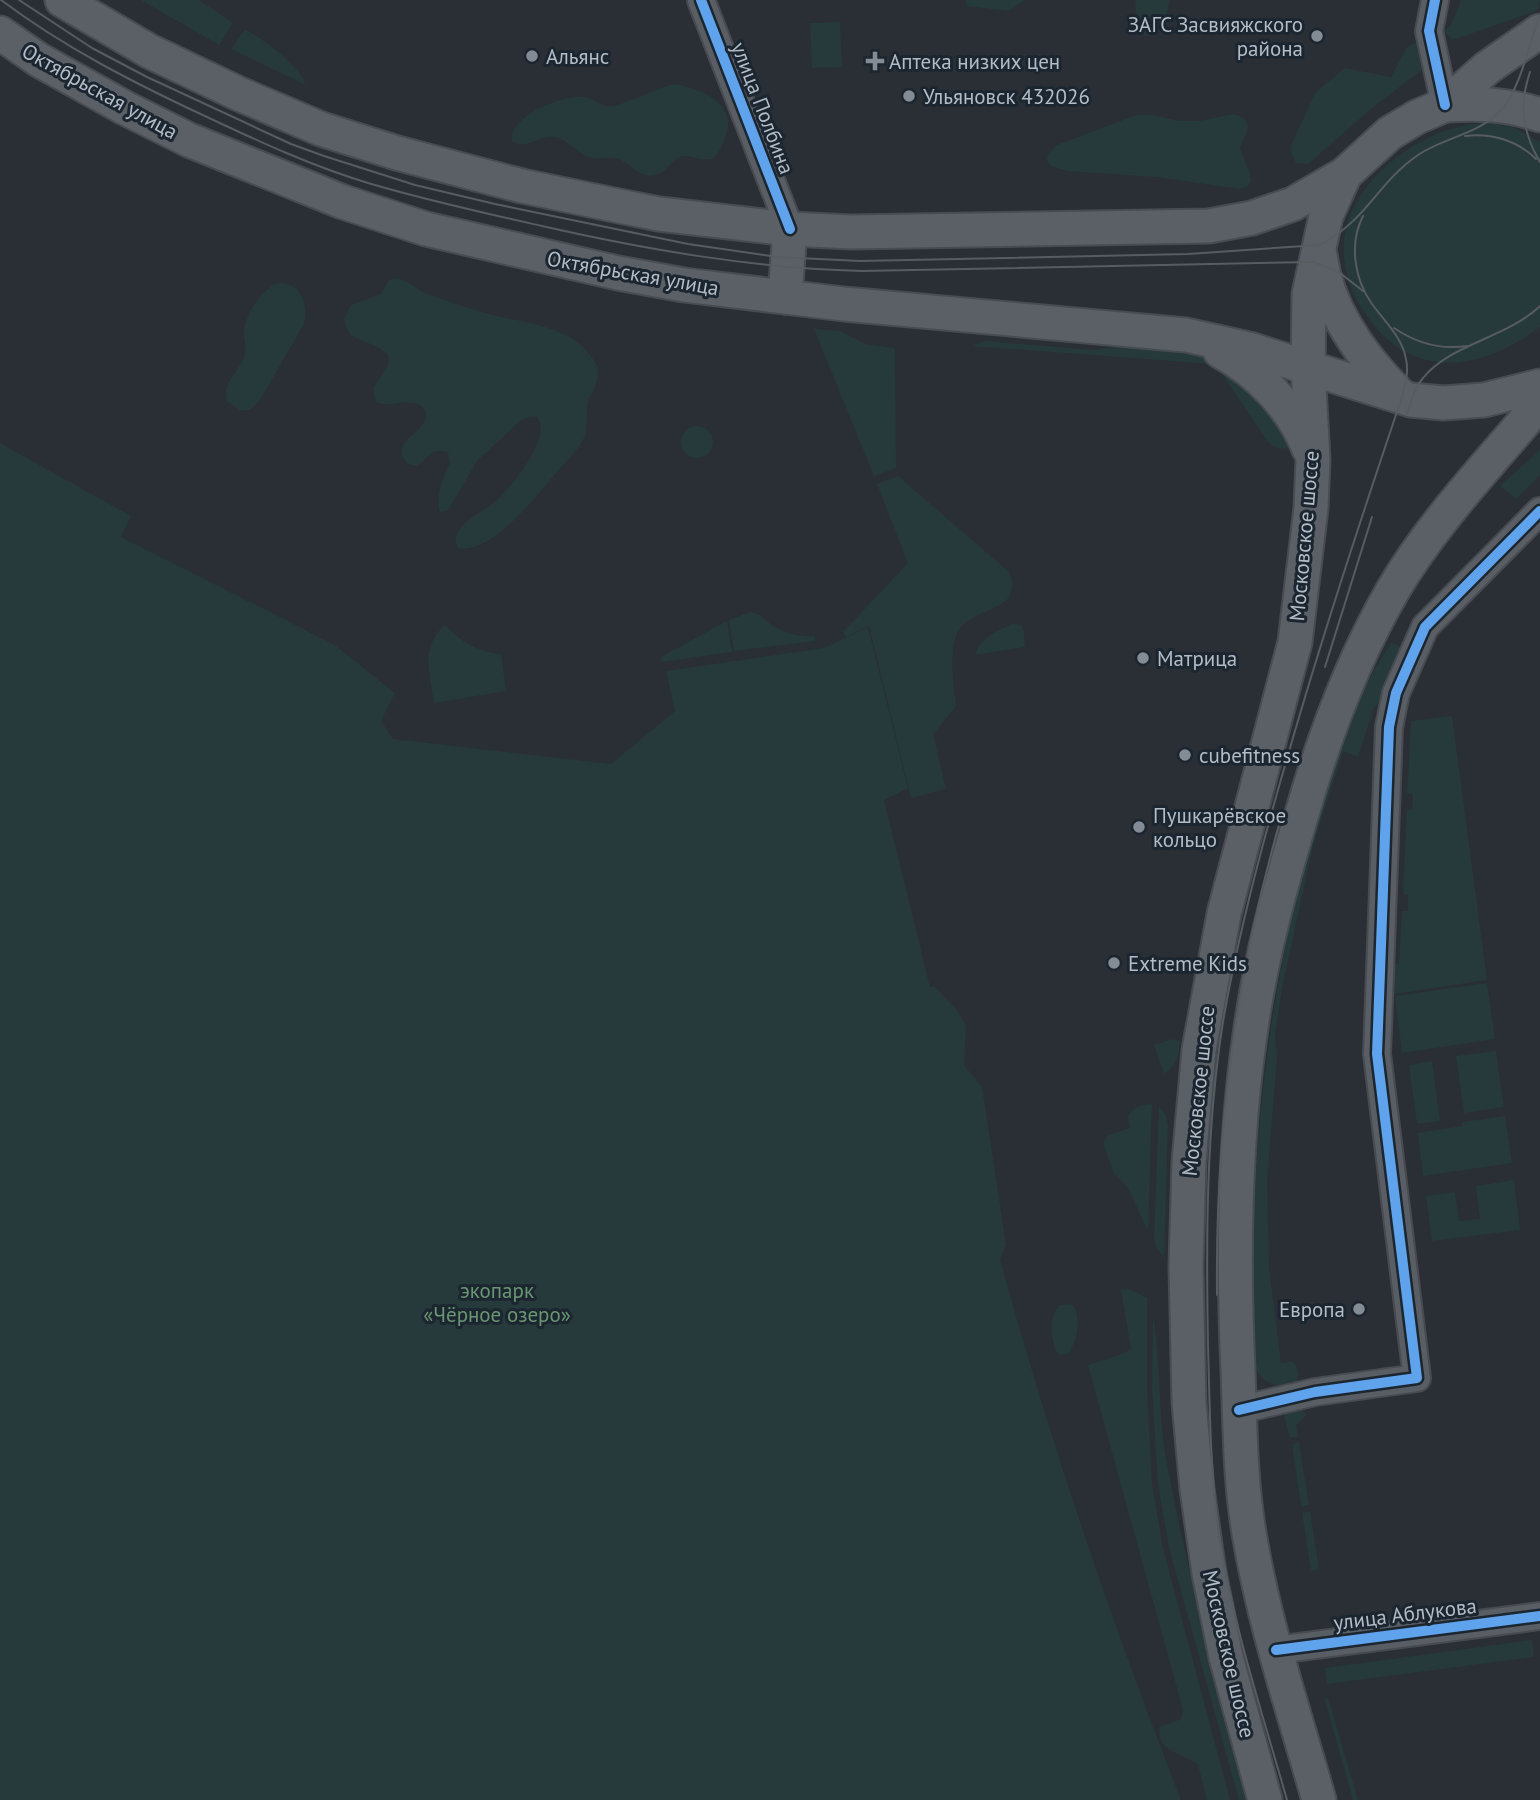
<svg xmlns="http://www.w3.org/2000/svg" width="1540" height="1800" font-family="'PT Sans',sans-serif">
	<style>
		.green { fill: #26393b }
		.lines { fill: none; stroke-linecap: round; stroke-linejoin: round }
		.minor-casing { stroke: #474b50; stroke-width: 30 }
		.major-casing { stroke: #474c52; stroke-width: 37 }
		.minor { stroke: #595e64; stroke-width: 26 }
		.major { stroke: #5b6066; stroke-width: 33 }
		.tram { stroke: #575c61; stroke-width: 2 }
		.cycleway-casing { stroke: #1c2630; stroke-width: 15 }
		.cycleway { stroke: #60a3ed; stroke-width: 10 }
		.poi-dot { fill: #838b94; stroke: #1c2630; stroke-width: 2.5 }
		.labels { text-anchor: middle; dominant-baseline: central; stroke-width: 6; stroke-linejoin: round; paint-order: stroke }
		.poi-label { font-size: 21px; fill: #b3bcc7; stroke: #1c2630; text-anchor: start }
		.street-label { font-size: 21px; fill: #b3bcc7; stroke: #1c2630 }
		.park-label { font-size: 21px; fill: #6a9772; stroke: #1c2630 }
	</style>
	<rect width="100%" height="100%" fill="#292f35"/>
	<!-- green -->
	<g class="green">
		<polygon points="141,0 199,0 233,23 219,45"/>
		<polygon points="965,0 1025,0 1009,11 967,6"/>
		<polygon points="1135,0 1170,0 1166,16 1154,35 1145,36 1137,22"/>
		<polygon points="1461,0 1540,0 1538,10 1459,38 1451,39 1443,30 1450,27"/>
		<polygon points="840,22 842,67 812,68 810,23"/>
		<path d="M245,29c23,14 45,29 60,52l-1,3 -73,-35z"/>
		<polygon points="1415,43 1419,44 1427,64 1423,69 1372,108 1308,164 1296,163 1291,153 1292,144 1315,93 1345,68 1391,77 1407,47"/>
		<path d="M676,84c28,6 65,21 48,57 -3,8 -6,13 -13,18 -9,2 -17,-3 -27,-3 -11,1 -16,15 -26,18 -17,7 -25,-9 -39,-15 -8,-3 -19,1 -27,-1 -14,-4 -24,-19 -38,-21 -16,-2 -27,14 -42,4 -2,-26 51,-46 72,-44 9,1 16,9 25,9 16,0 47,-19 67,-22z"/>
		<path d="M1234,114c24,6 10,21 6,35l10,24 1,8 -4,6 -7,2 -84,-12 -89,-6 -16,-5 -4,-6 1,-6 9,-9 79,-30h16l28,6h19z"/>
		<path d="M1489,123l24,4 27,15v185c-60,45 -130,55 -176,-15 -39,-60 -19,-117 36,-157 26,-20 56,-31 89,-32z"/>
		<path d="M395,278c13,2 24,14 38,18 18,6 37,13 56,18 35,9 88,12 107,50 6,12 -2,24 -7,35 -5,14 1,27 -6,41 -6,12 -19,23 -27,33 -20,23 -64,82 -98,75 -11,-22 25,-35 38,-47 15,-14 58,-65 41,-84 -8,-1 -12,1 -19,6l-41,38 -29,49 -8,2c-5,-15 3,-35 10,-49l-2,-10c-16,-8 -20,7 -32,13 -13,-2 -19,-14 -10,-25 7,-7 31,-24 14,-36 -13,-8 -30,4 -44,-3l-3,-13c4,-8 11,-16 15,-25 7,-17 -28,-21 -37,-29 -4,-4 -5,-10 -7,-16l7,-14 30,-11 8,-14z"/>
		<path d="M278,283c23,-1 31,22 26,41l-44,76 -10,10h-10l-13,-9c-5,-19 11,-28 17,-44 4,-9 -1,-18 0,-27 3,-18 17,-40 34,-47z"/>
		<polygon points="814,329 840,331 865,344 895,348 896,468 874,476"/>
		<polygon points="984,341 1095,350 1139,343 1213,356 1262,388 1291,448 1279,449 1269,443 1218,368 1212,364 971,346"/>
		<circle cx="697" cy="442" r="16"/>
		<path d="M0,443l131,73 -10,21 214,108 60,48 -14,28 12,18 218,25 64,-53 -9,-40 158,-23 44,-21 40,161 -24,12 46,187 4,-1 23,24 9,16 -2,39 18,22 24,157 -6,15c50,183 112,364 181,541h-1181z"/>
		<polygon points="1540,450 1540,475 1516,499 1500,486"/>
		<path d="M898,476l111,96 4,11 -4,15c-13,11 -29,15 -43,24 -21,14 -12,62 -10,84l-23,28 13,55 -35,9 -42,-172 -23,11 -3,-5 65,-69 -31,-79z"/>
		<path d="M750,612c12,2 16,10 25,15 11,7 27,10 40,9l1,5 -82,10 -5,-31z"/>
		<polygon points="727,621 732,652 662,662 661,657"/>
		<path d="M1013,623l8,2 3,6 1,16 -50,8c6,-19 21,-23 38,-32z"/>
		<path d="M445,625c17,18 32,26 56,29l5,37 -72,12c-4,-28 -14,-57 11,-78z"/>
		<path d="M1392,642l14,8 -21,44 -11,14 -16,49 -15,-6 -30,95 -30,137 -8,52 2,22 -10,125 2,85 12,96 11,-2c7,6 8,17 3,24 -18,3 -35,-1 -40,-20 -9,-180 9,-360 58,-534 18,-65 40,-134 79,-189z"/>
		<polygon points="1452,716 1487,980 1394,994 1395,964 1399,964 1402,911 1408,911 1408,895 1403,894 1407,810 1412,810 1413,794 1407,793 1411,721"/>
		<polygon points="1487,983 1495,1039 1402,1053 1395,996"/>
		<path d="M1172,1039l8,2c-1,14 -4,25 -16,33l-10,-29z"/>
		<polygon points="1496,1051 1504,1107 1464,1113 1456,1056"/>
		<polygon points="1432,1061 1440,1121 1417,1124 1409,1065"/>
		<path d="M1152,1104l-4,127 -21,-45 -13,-12 -11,-31 5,-8 22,-7 -2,-12c5,-9 14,-12 24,-12z"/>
		<polygon points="1159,1106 1166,1115 1168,1126 1164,1257 1157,1249 1154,1239"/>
		<polygon points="1505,1116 1512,1163 1423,1176 1418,1133 1462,1126 1462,1122"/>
		<polygon points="1514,1180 1520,1230 1432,1241 1426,1196 1455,1192 1459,1221 1480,1219 1476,1186"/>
		<path d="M1130,1289l17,9v90l5,96 11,64 67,252h-23l-9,-35c-12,-11 -44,-13 -38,-38l21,-8 2,-9 -95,-345 34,-11 9,-5 -10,-59z"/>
		<path d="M1071,1304c12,9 6,39 -3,50l-7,1 -5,-3c-5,-16 -8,-35 4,-47z"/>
		<path d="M1153,1315c8,49 5,99 14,149 21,114 53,224 84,336h-12l-70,-252 -11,-64 -6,-93z"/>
		<polygon points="1300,1408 1307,1414 1296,1425 1298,1437 1290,1438 1284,1415 1285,1411"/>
		<polygon points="1299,1442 1309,1505 1301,1507 1292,1444"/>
		<polygon points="1310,1511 1319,1569 1311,1571 1302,1513"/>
		<polygon points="1532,1640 1534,1657 1327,1684 1325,1668"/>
		<polygon points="1324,1697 1329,1701 1358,1800 1353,1800"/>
	</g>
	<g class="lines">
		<!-- minor casing -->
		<g class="minor-casing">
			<g id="minor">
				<polyline points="701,0 790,229"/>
				<polyline points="1435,0 1429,31 1445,105"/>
				<polyline points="1239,1410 1315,1392 1417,1378 1377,1054 1389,727 1396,693 1425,627 1540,511"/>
				<polyline points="1276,1650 1540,1616"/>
			</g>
		</g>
		<!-- major casing -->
		<g class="major-casing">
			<g id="major">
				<polyline points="62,0 149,51 237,93 321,129 397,153 522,186 624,207 659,214 790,229 851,232 1209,226 1252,218 1293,204 1345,174"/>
				<polyline points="0,33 39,60 125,108 189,140 343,202 426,229 618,273 684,285 844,304 1186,335 1249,349 1411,400 1443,403 1484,400 1540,386"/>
				<path d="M1445,105c33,-2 63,-1 95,10"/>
				<path d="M1320,255c7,54 41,101 79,139"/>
				<polyline points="785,297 790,229"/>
				<path d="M1220,351c40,22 72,56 89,98"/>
				<polyline points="1265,1800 1226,1657 1209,1573 1197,1489 1189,1403 1186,1266 1189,1162 1199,1050 1224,914 1295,642 1311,508 1313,460 1308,368 1309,294 1326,216 1345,174 1390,133 1417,117 1445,105 1487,68 1540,31"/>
				<path d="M1319,1800c-25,-88 -55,-176 -70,-267 -9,-54 -9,-109 -11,-163 -5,-110 -4,-226 12,-335 10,-76 31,-151 53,-225 22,-76 50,-151 90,-220 39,-67 97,-127 147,-187"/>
			</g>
		</g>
		<!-- minor -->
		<use href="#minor" class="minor"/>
		<!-- major -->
		<use href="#major" class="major"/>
		<!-- tram -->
		<g class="tram">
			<path d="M1,0c64,48 133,83 206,117 53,25 105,49 161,66 57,17 116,30 174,43 106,24 211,42 319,45l453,-9 26,11 23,18"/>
			<path d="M19,0l73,48 55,29 144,67 33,12 91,29 80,19 193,40 90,13 82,4 328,-7 131,-9c47,-23 58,-62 99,-90 26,-18 61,-20 84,-46 19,-22 27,-66 38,-94"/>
			<path d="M1530,72c-11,32 -8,60 10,90"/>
			<path d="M1465,136c26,-3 52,4 71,23"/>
			<path d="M1394,328c22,15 46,22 73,18"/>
			<path d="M1407,414c4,-12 7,-26 16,-36 27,-34 84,-40 117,-72"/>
			<polyline points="1325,667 1372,517"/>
			<path d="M1217,1295c-2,-162 19,-319 63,-474"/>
			<path d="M1287,1800c-24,-85 -53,-171 -67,-259 -10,-64 -10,-130 -12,-195 -2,-108 -2,-217 15,-324 15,-88 38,-174 63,-260 35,-123 75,-244 116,-365 3,-12 7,-25 4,-38 -4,-22 -21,-37 -34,-55 -18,-25 -23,-61 -9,-88"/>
		</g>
		<!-- cycleway casing -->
		<g class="cycleway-casing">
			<g id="cycleway">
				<polyline points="701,0 790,229"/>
				<polyline points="1435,0 1429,31 1445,105"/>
				<polyline points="1239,1410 1315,1392 1417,1378 1377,1054 1389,727 1396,693 1425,627 1540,511"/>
				<polyline points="1276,1650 1540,1616"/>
			</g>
		</g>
		<!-- cycleway -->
		<use href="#cycleway" class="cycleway"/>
	</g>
	<!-- markers -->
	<g class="poi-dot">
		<circle cx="1317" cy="36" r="7"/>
		<circle cx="532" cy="56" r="7"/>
		<path d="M871.5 50.5h7v7h7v7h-7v7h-7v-7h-7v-7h7z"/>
		<circle cx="909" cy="96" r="7"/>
		<circle cx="1143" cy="658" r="7"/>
		<circle cx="1185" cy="755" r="7"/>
		<circle cx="1139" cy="827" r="7"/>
		<circle cx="1114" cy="963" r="7"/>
		<circle cx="1359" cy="1309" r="7"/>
	</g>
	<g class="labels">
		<!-- poi labels -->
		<g class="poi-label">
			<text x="1303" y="24" text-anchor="end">ЗАГС Засвияжского<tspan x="1303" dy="24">района</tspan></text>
			<text x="546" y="56">Альянс</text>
			<text x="889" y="61">Аптека низких цен</text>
			<text x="923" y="96">Ульяновск 432026</text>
			<text x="1157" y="658">Матрица</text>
			<text x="1199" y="755">cubefitness</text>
			<text x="1153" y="815">Пушкарёвское<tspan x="1153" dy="24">кольцо</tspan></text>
			<text x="1128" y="963">Extreme Kids</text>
			<text x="1345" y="1309" text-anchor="end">Европа</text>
		</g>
		<!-- street labels -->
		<g class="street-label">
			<text transform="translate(100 91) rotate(29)">Октябрьская улица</text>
			<text transform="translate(763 108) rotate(69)">улица Полбина</text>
			<text transform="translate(633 273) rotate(10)">Октябрьская улица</text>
			<text transform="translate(1304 536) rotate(-85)">Московское шоссе</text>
			<text transform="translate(1198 1091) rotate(-84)">Московское шоссе</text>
			<text transform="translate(1405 1614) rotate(-7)">улица Аблукова</text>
			<text transform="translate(1229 1654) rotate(77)">Московское шоссе</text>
		</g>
		<!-- park labels -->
		<g class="park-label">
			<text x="497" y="1290">экопарк<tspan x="497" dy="24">«Чёрное озеро»</tspan></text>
		</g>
	</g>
</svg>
